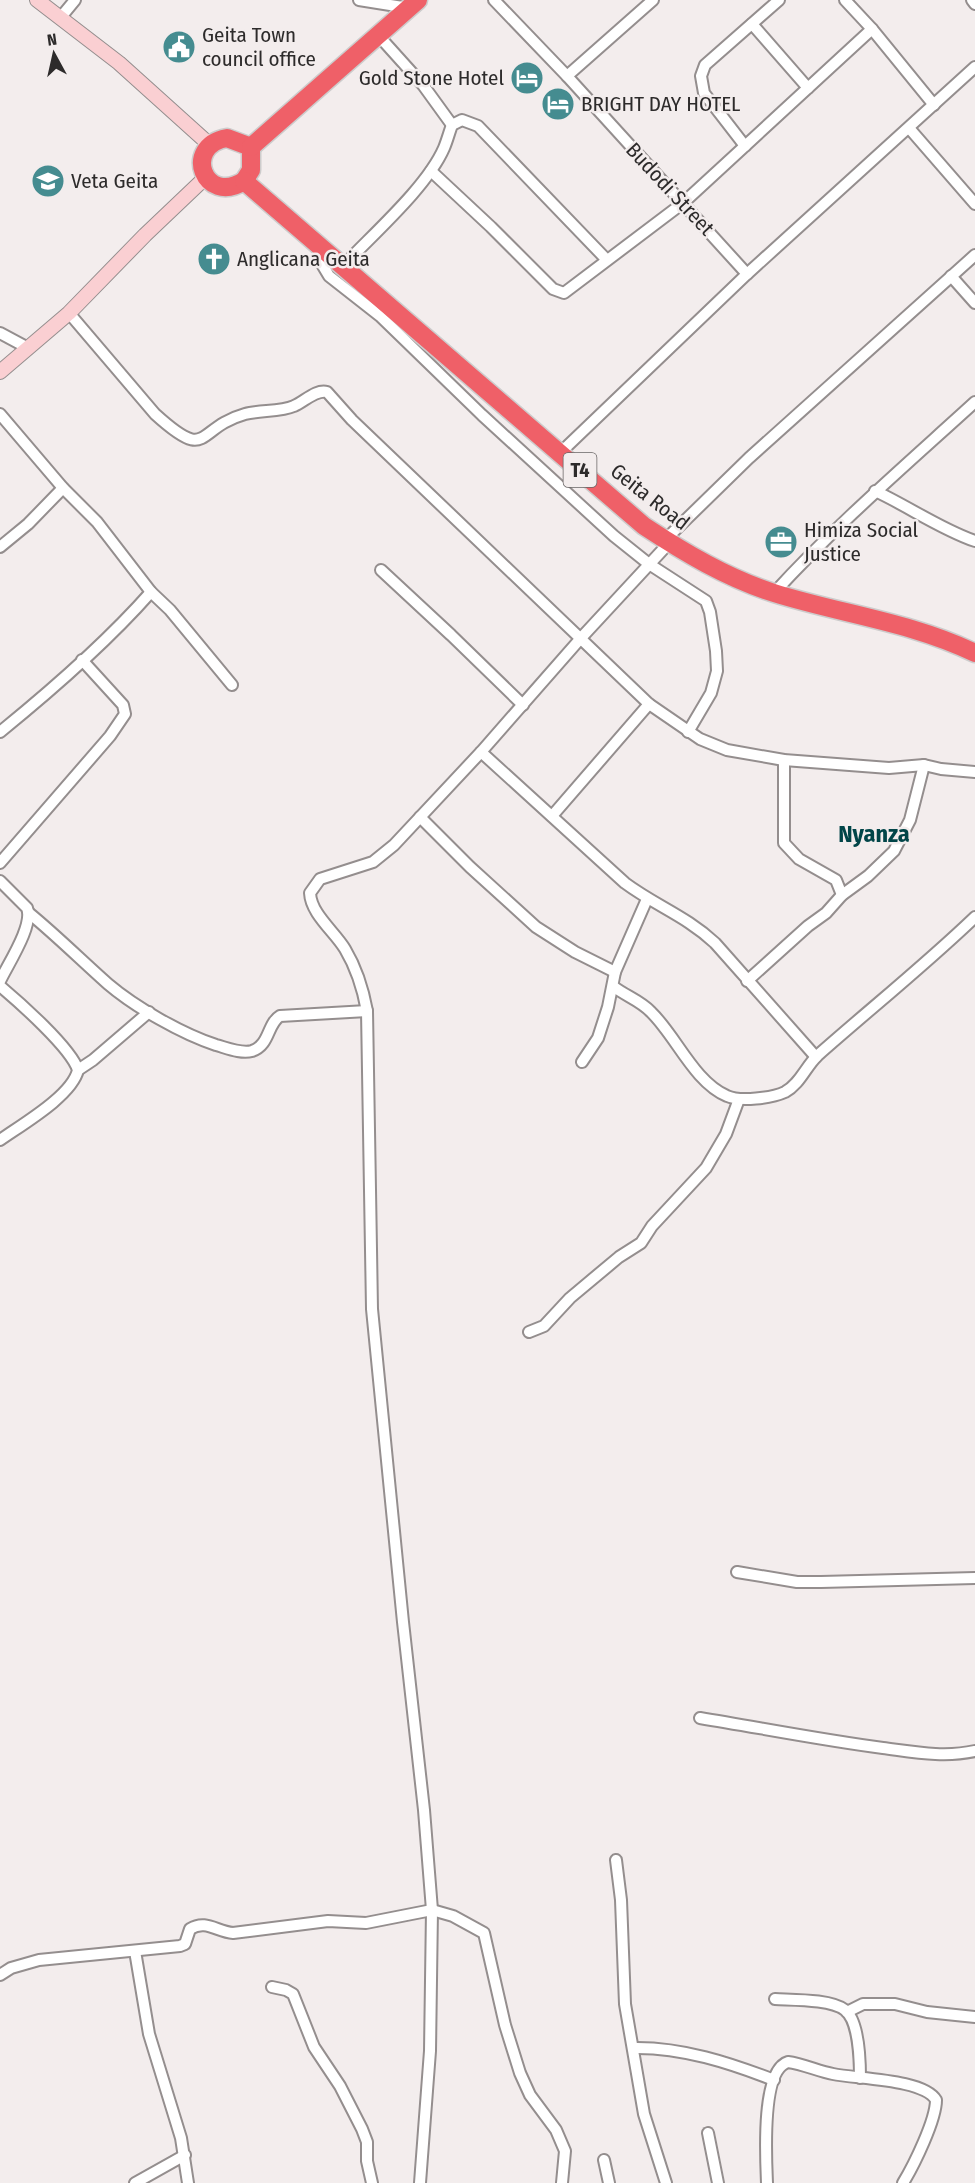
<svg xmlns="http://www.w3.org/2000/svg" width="975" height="2183" font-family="'Fira Sans Condensed',sans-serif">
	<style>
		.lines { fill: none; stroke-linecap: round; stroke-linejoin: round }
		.street-casing { stroke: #948e8e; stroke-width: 14 }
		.secondary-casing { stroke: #948e8e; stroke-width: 16 }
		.highway-casing { stroke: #cdcccc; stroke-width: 21 }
		.street { stroke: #fff; stroke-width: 10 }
		.secondary { stroke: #facfd2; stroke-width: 14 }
		.highway { stroke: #ef6068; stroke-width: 18 }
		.labels { text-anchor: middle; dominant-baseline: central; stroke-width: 5; stroke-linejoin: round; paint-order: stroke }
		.shield { fill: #f3eded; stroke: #686565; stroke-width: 1.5 }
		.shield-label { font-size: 20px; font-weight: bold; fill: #2d2b2b }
		.poi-label { font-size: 21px; fill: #2d2b2b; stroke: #f3eded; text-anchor: start }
		.street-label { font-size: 21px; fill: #2d2b2b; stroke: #f3eded }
		.quarter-label { font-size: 24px; font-weight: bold; fill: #014548; stroke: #f3eded }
	</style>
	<rect width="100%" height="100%" fill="#f3eded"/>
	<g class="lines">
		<!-- street casing -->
		<g class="street-casing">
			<g id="street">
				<polyline points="359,0 409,8"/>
				<polyline points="494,0 567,76 747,274"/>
				<polyline points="845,0 872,29 934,105"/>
				<polyline points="972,0 975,4"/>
				<polyline points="61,17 75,0"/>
				<polyline points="752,24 808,88"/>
				<polyline points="378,35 423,85 452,125"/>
				<polyline points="567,76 653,0"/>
				<polyline points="909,128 975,204"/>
				<polyline points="745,146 704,93 701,76 705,65 779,0"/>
				<polyline points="431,171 491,227 553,289 564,293 683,203 872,29"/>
				<polyline points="330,255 323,266 329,276 380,316 482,415 614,536 649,564 706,601 710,612 716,651 717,671 711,693 688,732"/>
				<path d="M343,266c30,-32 84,-79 101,-118 3,-7 5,-15 8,-23l10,-5 16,6 128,133"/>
				<polyline points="951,276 975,303"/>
				<path d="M69,313l86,101c55,50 40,14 90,0 15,-4 36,-2 49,-8 10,-4 22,-17 33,-14l25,28 297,284 51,35 27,11 57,10 105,8 35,-3 17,4 34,3"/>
				<polyline points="0,333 28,348"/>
				<polyline points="0,414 63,488 97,522 151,592 170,610 232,685"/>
				<polyline points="560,453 747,274 975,67"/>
				<path d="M875,491c33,15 65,38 100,50"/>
				<polyline points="665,540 749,458 975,255"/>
				<polyline points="0,547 28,524 63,488"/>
				<polyline points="381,570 451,635 523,705"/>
				<path d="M774,593c63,-69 133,-129 201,-191"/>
				<path d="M0,732c53,-43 106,-89 151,-140"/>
				<path d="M481,752l144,131c31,23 61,33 90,60l101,114"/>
				<polyline points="784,760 784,843 799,859 836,880 842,895"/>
				<polyline points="552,816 649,704"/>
				<polyline points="420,817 470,867 536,927 575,952 615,972"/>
				<polyline points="0,863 110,736 125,714 123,705 82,660"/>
				<path d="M0,881l27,27c7,17 -19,56 -27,73"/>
				<path d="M29,913c28,23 53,48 79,71 27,23 74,50 108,61 11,3 25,9 36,6 18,-6 15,-27 28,-35l87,-5"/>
				<polyline points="747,981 808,926 826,913 842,895 868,876 894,851 910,820 924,765"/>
				<path d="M0,986c19,16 71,62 78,84 -6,26 -57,55 -78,70"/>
				<path d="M614,987c12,9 27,14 37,25 25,24 43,70 76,84 13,6 45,2 58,-4 15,-8 21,-26 33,-37 52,-46 107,-90 157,-138"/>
				<polyline points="582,1062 598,1038 608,1007 615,972 647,899"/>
				<polyline points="78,1070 93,1060 149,1012"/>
				<polyline points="529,1332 544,1326 570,1298 619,1257 641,1243 652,1226 706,1168 726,1134 739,1099"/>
				<polyline points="737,1572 797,1582 821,1582 975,1578"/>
				<path d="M700,1718c61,10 122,22 183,30 31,4 61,10 92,3"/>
				<polyline points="616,1860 621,1900 625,2004 644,2114 666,2183"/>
				<polyline points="135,1951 149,2034 181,2138 188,2183"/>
				<path d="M0,1975l11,-7 28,-8 141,-14 5,-2 5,-15c16,-10 27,3 43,4l95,-12 38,2 66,-13 21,6 31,17 21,92 15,48 10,22 26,35 9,21 -3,32"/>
				<polyline points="272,1987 286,1990 293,1994 314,2047 340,2086 362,2129 367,2142 367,2161 372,2183"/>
				<path d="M775,1999c18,1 56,0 70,11 14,11 15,51 15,68"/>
				<polyline points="847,2012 863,2004 895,2004 927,2012 975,2017"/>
				<path d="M633,2048c49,-1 97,15 141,32"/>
				<polyline points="708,2133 718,2183"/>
				<polyline points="604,2160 609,2183"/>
				<polyline points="135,2183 185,2155"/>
				<path d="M420,2183l10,-132 2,-141 -8,-100 -21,-188 -31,-313 -5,-298c-4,-22 -10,-42 -22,-62 -11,-18 -34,-35 -35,-56l10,-14 53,-17 21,-17 87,-93 100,-114 88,-95"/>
				<path d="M767,2183c-1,-24 -6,-113 21,-121 15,2 30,9 45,12 24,5 91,5 103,26 0,20 -22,65 -33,83"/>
			</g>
		</g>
		<!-- secondary casing -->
		<g class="secondary-casing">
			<g id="secondary">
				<polyline points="37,0 119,63 210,145"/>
				<polyline points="0,372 69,313 145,235 206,177"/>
			</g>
		</g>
		<!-- highway casing -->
		<g class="highway-casing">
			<g id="highway">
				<path d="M227,138l24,9v23l-7,11c-40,25 -62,-35 -17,-43z"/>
				<polyline points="251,147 418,0"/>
				<path d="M244,181l400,345c41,27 83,52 130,67 67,21 137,29 201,60"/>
			</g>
		</g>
		<!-- street -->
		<use href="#street" class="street"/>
		<!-- secondary -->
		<use href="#secondary" class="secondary"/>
		<!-- highway -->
		<use href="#highway" class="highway"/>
	</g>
	<!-- icons -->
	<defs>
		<g id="civic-disc" transform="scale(1.725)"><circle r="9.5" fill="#458c90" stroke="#f3eded"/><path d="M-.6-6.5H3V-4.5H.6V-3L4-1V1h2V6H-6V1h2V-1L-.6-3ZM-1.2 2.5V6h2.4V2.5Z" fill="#fff"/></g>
		<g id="hotel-disc" transform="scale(1.725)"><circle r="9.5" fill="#458c90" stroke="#f3eded"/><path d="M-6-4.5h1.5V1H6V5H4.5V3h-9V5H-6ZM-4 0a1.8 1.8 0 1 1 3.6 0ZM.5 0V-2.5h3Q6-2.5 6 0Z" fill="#fff"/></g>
		<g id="university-disc" transform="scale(1.725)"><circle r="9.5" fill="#458c90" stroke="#f3eded"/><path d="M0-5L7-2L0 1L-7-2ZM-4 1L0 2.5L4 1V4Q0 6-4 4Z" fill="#fff"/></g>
		<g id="church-disc" transform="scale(1.725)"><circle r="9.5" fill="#458c90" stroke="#f3eded"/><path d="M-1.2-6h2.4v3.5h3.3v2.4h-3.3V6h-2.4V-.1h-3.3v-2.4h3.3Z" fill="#fff"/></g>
		<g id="office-disc" transform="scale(1.725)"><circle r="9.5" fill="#458c90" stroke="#f3eded"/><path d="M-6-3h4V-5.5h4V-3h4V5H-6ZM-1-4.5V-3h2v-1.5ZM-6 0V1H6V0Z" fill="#fff"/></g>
	</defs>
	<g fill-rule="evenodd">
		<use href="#civic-disc" x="179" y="47"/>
		<use href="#hotel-disc" x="527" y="78"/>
		<use href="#hotel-disc" x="558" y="104"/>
		<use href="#university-disc" x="48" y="181"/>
		<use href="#church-disc" x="214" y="259"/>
		<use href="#office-disc" x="781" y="542"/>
	</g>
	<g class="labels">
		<!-- shield labels -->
		<rect class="shield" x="563.5" y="453" width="33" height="34" rx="4.5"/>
		<g class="shield-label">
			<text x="580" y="470">T4</text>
		</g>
		<!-- poi labels -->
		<g class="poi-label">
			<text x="202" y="35">Geita Town<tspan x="202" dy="24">council office</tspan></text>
			<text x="504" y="78" text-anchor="end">Gold Stone Hotel</text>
			<text x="581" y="104">BRIGHT DAY HOTEL</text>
			<text x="71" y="181">Veta Geita</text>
			<text x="237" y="259">Anglicana Geita</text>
			<text x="804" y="530">Himiza Social<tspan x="804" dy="24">Justice</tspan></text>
		</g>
		<!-- street labels -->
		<g class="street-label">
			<text transform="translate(670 189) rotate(47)">Budodi Street</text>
			<text transform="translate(650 497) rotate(38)">Geita Road</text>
		</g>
		<!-- quarter labels -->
		<g class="quarter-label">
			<text x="874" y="834">Nyanza</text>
		</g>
	</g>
	<!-- north arrow -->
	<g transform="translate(54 54) rotate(352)" stroke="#f3eded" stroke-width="4.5" paint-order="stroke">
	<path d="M0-4.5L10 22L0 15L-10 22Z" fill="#2d2b2b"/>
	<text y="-9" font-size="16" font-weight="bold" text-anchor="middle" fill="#2d2b2b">N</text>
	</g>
</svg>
